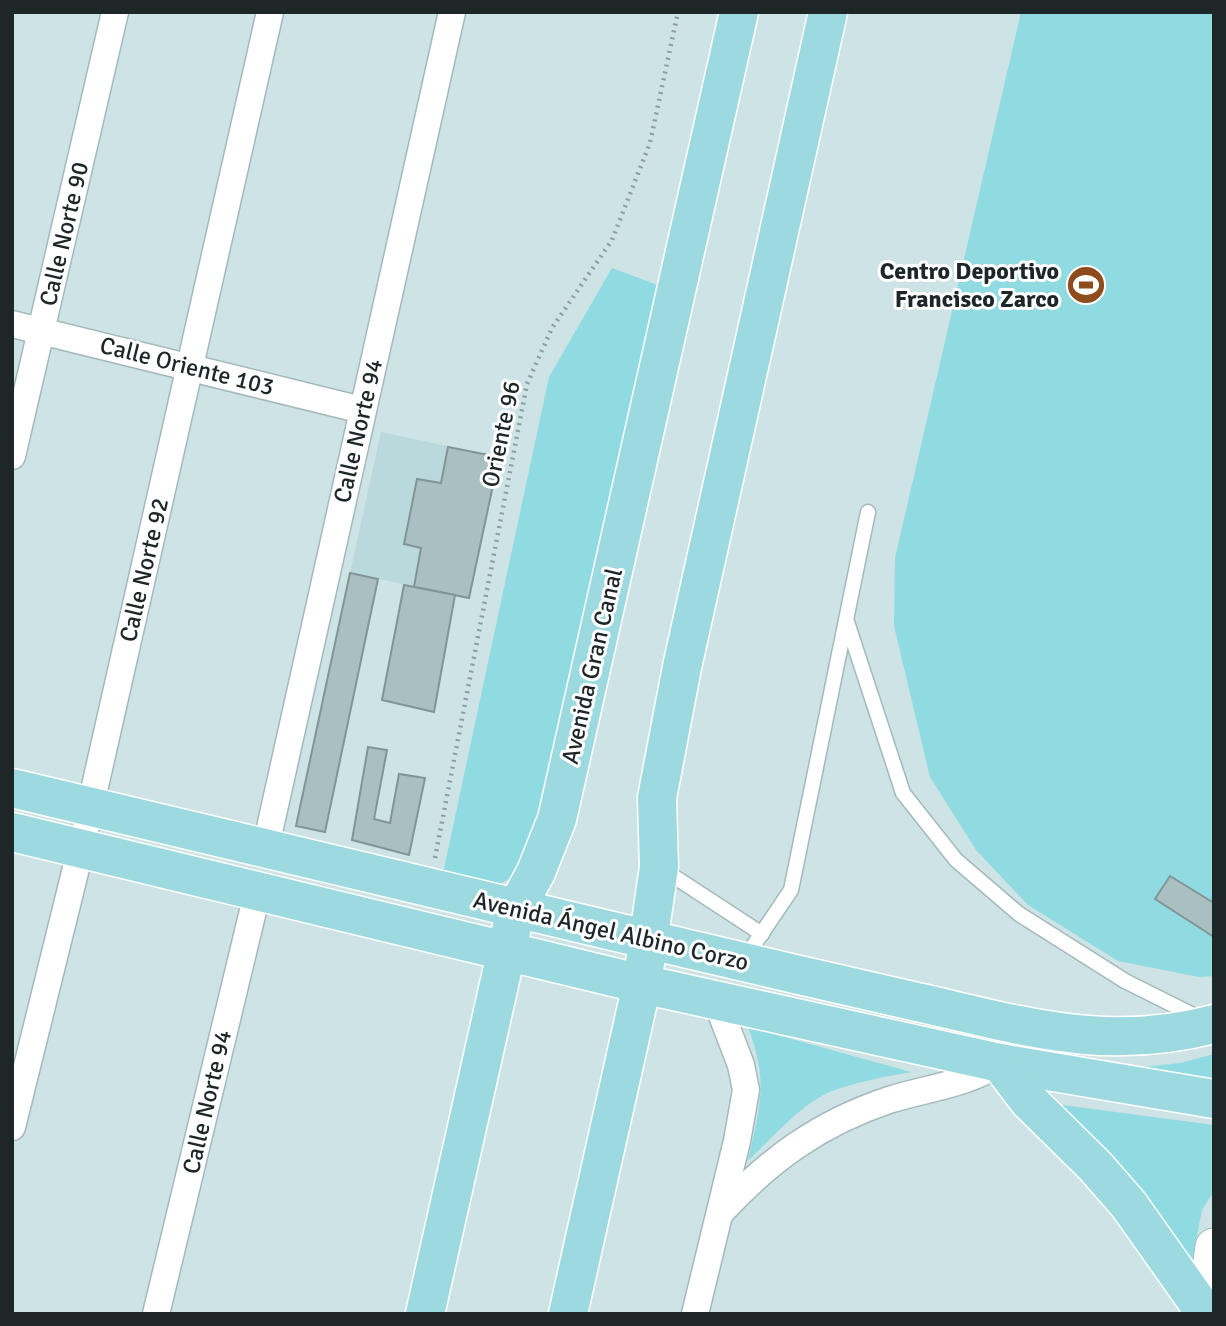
<svg xmlns="http://www.w3.org/2000/svg" width="1226" height="1326" font-family="Signika,sans-serif">
	<style>
		.built { fill: #bad9dc }
		.green { fill: #90dbe1 }
		.building { fill: #aabfc0; stroke: #819597; stroke-width: 2 }
		.lines { fill: none; stroke-linecap: round; stroke-linejoin: round }
		.lane-casing { stroke: #a4b9bb; stroke-width: 17 }
		.street-casing { stroke: #a4b9bb; stroke-width: 29 }
		.secondary-casing { stroke: #a4b9bb; stroke-width: 39 }
		.primary-casing { stroke: #fff; stroke-width: 41 }
		.path { stroke: #8d9e9f; stroke-width: 4.5; stroke-dasharray: 2 5; stroke-linecap: butt }
		.lane { stroke: #fff; stroke-width: 14 }
		.street { stroke: #fff; stroke-width: 26 }
		.secondary { stroke: #fff; stroke-width: 37 }
		.primary { stroke: #9ddadf; stroke-width: 38 }
		.labels { text-anchor: middle; dominant-baseline: central; stroke-width: 6; stroke-linejoin: round; paint-order: stroke }
		.street-label { font-size: 24px; fill: #1e2727; stroke: #fff }
		.poi-label { font-size: 24px; font-weight: bold; fill: #1e2727; stroke: #fff; text-anchor: end }
	</style>
	<rect width="100%" height="100%" fill="#cde3e5"/>
	<!-- built -->
	<polygon class="built" points="381,432 499,457 469,598 350,573"/>
	<!-- green -->
	<g class="green">
		<polygon points="1021,12 1214,12 1214,976 1199,977 1118,961 1028,905 976,850 930,777 894,626 895,558"/>
		<polygon points="612,268 663,287 536,833 517,875 495,886 442,878 549,377"/>
		<path d="M748,1027l163,45c-27,5 -54,10 -79,19 -30,12 -61,48 -84,70 12,-56 21,-78 0,-134z"/>
		<polygon points="1214,1054 1214,1083 1125,1069 1180,1063"/>
		<polygon points="1055,1104 1214,1125 1214,1191 1202,1210 1191,1266 1158,1212"/>
	</g>
	<!-- building -->
	<g class="building">
		<polygon points="448,447 499,457 469,598 414,587 421,548 404,544 417,479 441,483"/>
		<polygon points="350,573 378,579 325,832 296,826"/>
		<polygon points="404,585 455,595 434,712 382,700"/>
		<polygon points="368,747 387,750 374,819 390,823 399,774 425,778 409,855 352,840"/>
		<polygon points="1170,876 1214,903 1214,937 1155,899"/>
	</g>
	<g class="lines">
		<!-- lane casing -->
		<g class="lane-casing">
			<g id="lane">
				<polyline points="847,622 903,793 956,860 1019,914 1125,981 1201,1019"/>
				<polyline points="661,868 762,934"/>
				<polyline points="745,958 791,890 868,512"/>
			</g>
		</g>
		<!-- street casing -->
		<g class="street-casing">
			<g id="street">
				<polyline points="12,324 362,410"/>
				<polyline points="12,456 115,12"/>
				<polyline points="265,850 452,12"/>
				<polyline points="12,1127 81,848 270,12"/>
				<path d="M721,1212c49,-53 99,-89 168,-112 38,-12 76,-15 111,-37"/>
				<polyline points="156,1314 258,890"/>
				<polyline points="695,1314 737,1141 746,1090 741,1065 716,1000"/>
			</g>
		</g>
		<!-- secondary casing -->
		<g class="secondary-casing">
			<polyline id="secondary" points="1213,1314 1210,1275 1214,1247"/>
		</g>
		<!-- primary casing -->
		<g class="primary-casing">
			<g id="primary">
				<path d="M12,788c213,52 426,101 638,152 85,20 169,40 254,59 110,24 196,55 310,25"/>
				<polyline points="12,832 642,984 1000,1063 1214,1099"/>
				<polyline points="1000,1063 1029,1101 1095,1166 1129,1205 1206,1314"/>
				<polyline points="425,1314 516,909 536,872 557,819 739,12"/>
				<polyline points="568,1314 642,984 659,867 657,798 682,667 828,12"/>
			</g>
		</g>
		<!-- path -->
		<polyline class="path" points="435,858 527,384 552,328 612,240 650,143 678,12"/>
		<!-- lane -->
		<use href="#lane" class="lane"/>
		<!-- street -->
		<use href="#street" class="street"/>
		<!-- secondary -->
		<use href="#secondary" class="secondary"/>
		<!-- primary -->
		<use href="#primary" class="primary"/>
	</g>
	<!-- icons -->
	<defs>
		<g id="stadium-disc" transform="scale(2.0125)"><circle r="9.5" fill="#8e4b1b" stroke="#fff"/><path d="M0-5a6.5 5 0 1 0 0 10a6.5 5 0 1 0 0-10ZM-3.5-1.8h7v3.6h-7Z" fill="#fff"/></g>
	</defs>
	<g fill-rule="evenodd">
		<use href="#stadium-disc" x="1086" y="285"/>
	</g>
	<g class="labels">
		<!-- street labels -->
		<g class="street-label">
			<text transform="translate(64 234) rotate(-77)">Calle Norte 90</text>
			<text transform="translate(187 366) rotate(14)">Calle Oriente 103</text>
			<text transform="translate(358 431) rotate(-77)">Calle Norte 94</text>
			<text transform="translate(501 434) rotate(-78)">Oriente 96</text>
			<text transform="translate(144 570) rotate(-77)">Calle Norte 92</text>
			<text transform="translate(592 666) rotate(-77)">Avenida Gran Canal</text>
			<text transform="translate(611 931) rotate(13)">Avenida Ángel Albino Corzo</text>
			<text transform="translate(207 1102) rotate(-77)">Calle Norte 94</text>
		</g>
		<!-- poi labels -->
		<g class="poi-label">
			<text x="1059" y="271">Centro Deportivo<tspan x="1059" dy="28">Francisco Zarco</tspan></text>
		</g>
	</g>
	<!-- border -->
	<rect width="1226" height="1326" fill="none" stroke="#1e2727" stroke-width="28"/>
</svg>
